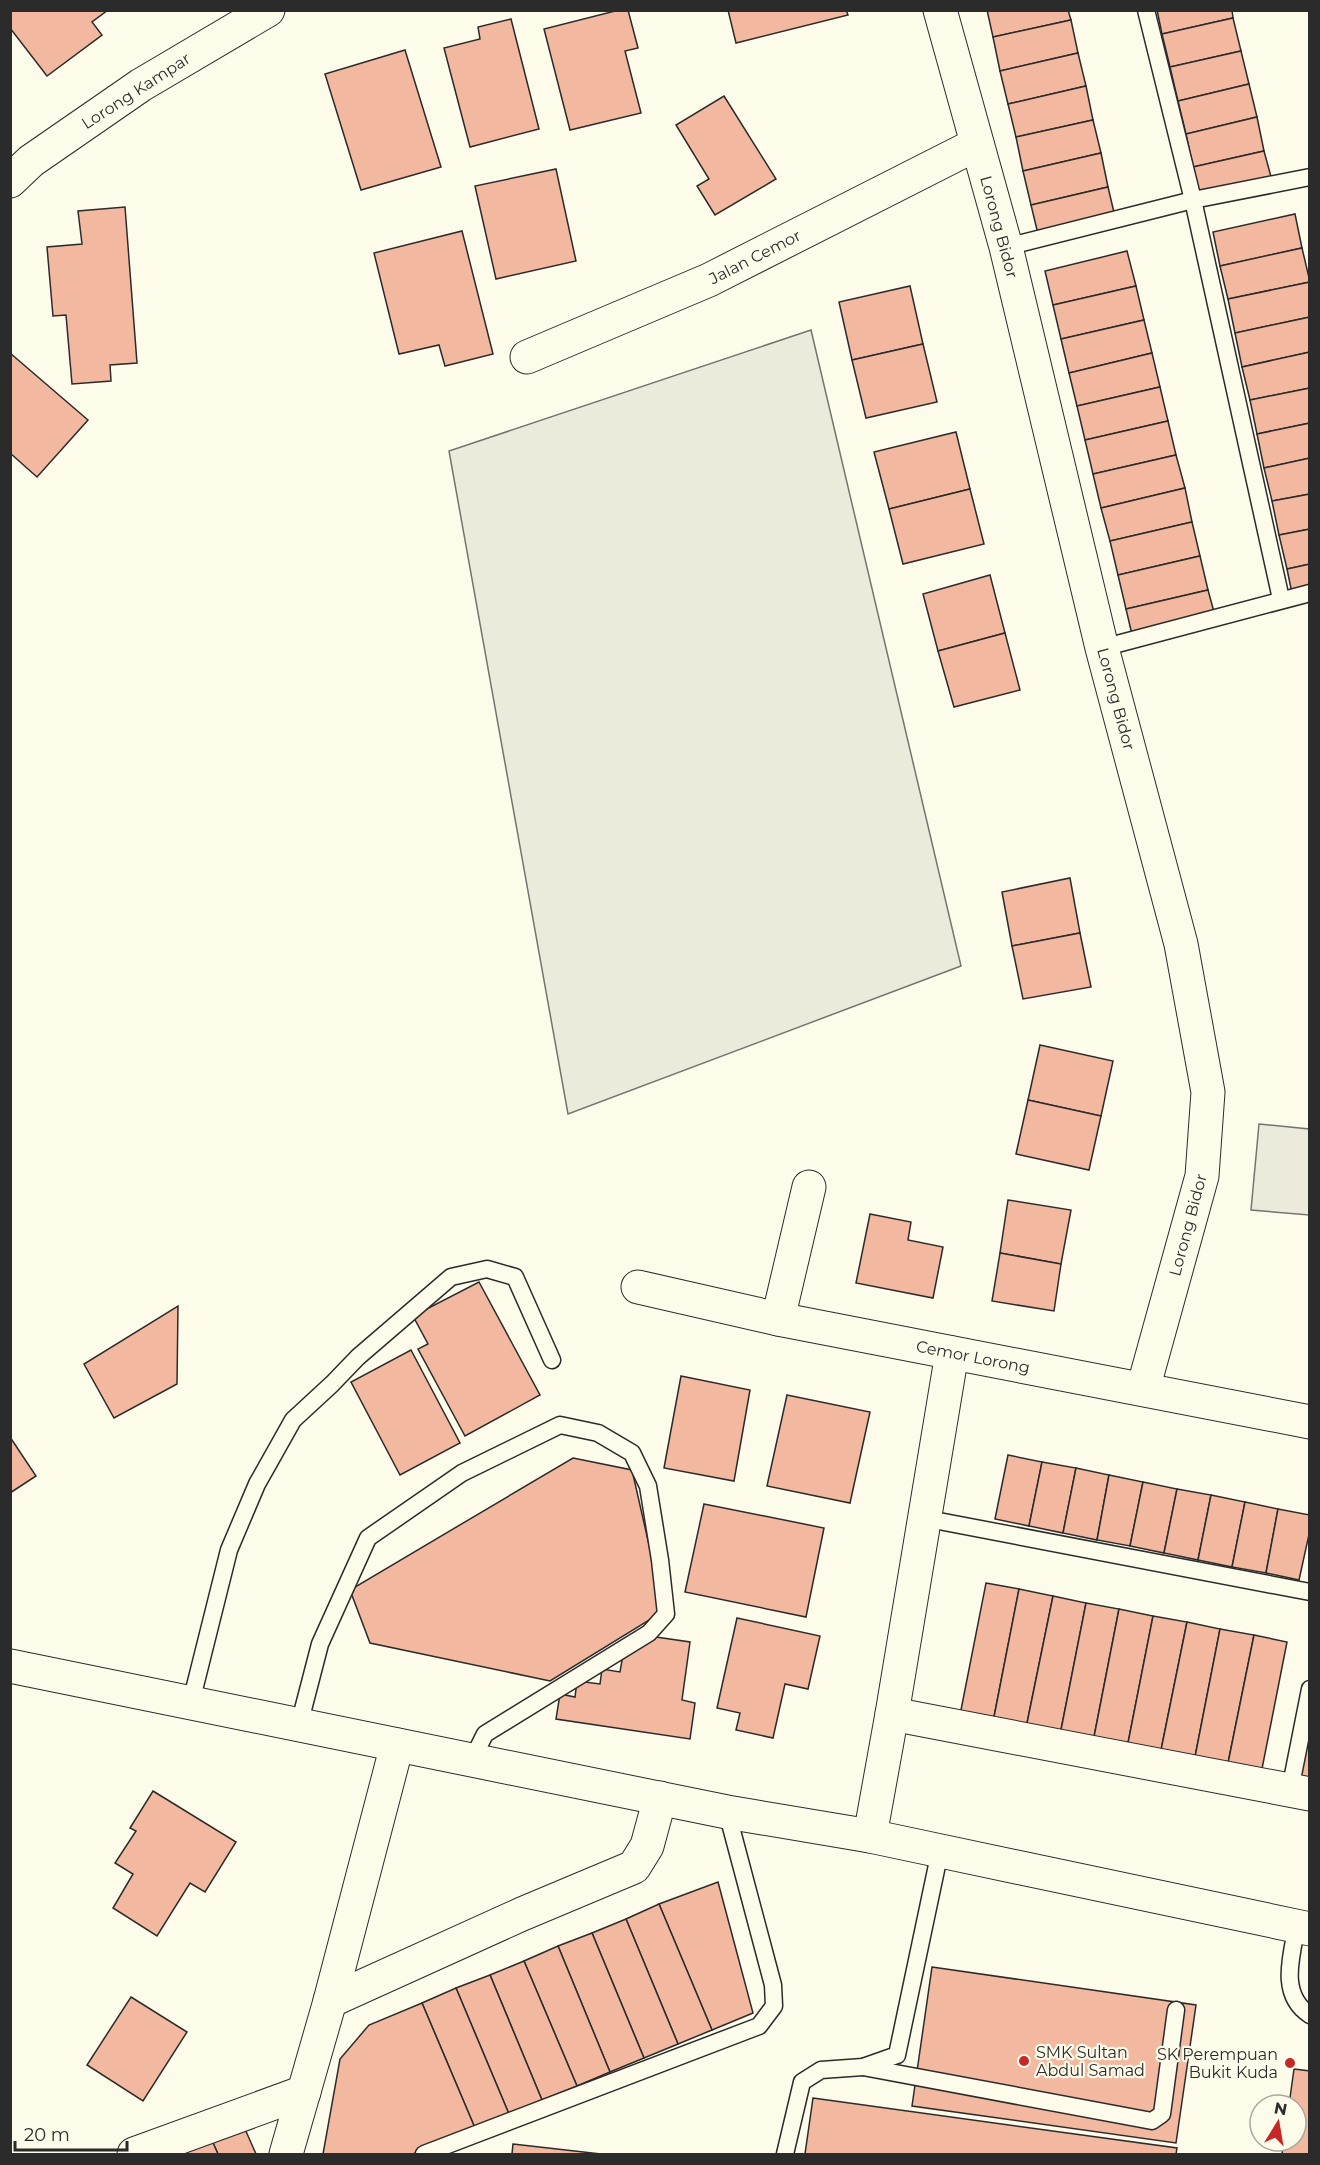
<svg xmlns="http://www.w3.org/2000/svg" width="1320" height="2165" font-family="Montserrat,sans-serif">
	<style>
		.green { fill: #ecebdb; stroke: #74746e; stroke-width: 1.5 }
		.building { fill: #f2b8a0; stroke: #2b2b2b; stroke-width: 1.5 }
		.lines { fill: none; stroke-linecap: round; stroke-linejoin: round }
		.service-casing { stroke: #2b2b2b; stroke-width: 19 }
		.minor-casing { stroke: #2b2b2b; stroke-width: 35 }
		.tertiary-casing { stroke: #2b2b2b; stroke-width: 35 }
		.service { stroke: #fdfbea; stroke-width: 16 }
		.minor { stroke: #fdfbea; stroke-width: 33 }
		.tertiary { stroke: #fdfbea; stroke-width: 33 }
		.poi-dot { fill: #c62828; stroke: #fdfbea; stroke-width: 2 }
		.labels { text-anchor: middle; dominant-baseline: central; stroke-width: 4.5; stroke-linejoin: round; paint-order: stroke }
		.street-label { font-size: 16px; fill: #2b2b2b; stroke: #fdfbea }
		.poi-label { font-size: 16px; fill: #2b2b2b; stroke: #fdfbea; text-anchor: start }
	</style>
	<rect width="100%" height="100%" fill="#fdfbea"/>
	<!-- green -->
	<g class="green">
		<polygon points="811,330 961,966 568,1114 449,451"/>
		<polygon points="1259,1124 1309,1129 1309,1215 1251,1210"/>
	</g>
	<!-- building -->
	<g class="building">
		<polygon points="10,10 108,10 92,22 102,35 47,76 10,28"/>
		<polygon points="619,10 628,10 638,48 625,51 641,113 570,130 544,29"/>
		<polygon points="728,10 846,10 848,15 736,43"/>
		<polygon points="987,10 1068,10 1071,20 993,37"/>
		<polygon points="1157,10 1232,10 1233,18 1162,34"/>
		<polygon points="1233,18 1241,51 1170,67 1162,34"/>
		<polygon points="511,19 539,129 470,147 444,48 480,39 478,27"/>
		<polygon points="1071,20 1078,53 1000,71 993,37"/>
		<polygon points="405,50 441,167 361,190 325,74"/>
		<polygon points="1241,51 1249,84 1178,101 1170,67"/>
		<polygon points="1078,53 1086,86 1008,104 1000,71"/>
		<polygon points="1249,84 1257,117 1186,134 1178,101"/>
		<polygon points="1086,86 1093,120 1016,137 1008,104"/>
		<polygon points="724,96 776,179 715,215 697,186 709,179 676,125"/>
		<polygon points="1257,117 1264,151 1193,167 1186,134"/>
		<polygon points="1093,120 1101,153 1023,171 1016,137"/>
		<polygon points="1264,151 1273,184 1201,200 1193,167"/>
		<polygon points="1101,153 1108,187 1031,205 1023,171"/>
		<polygon points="556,169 576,261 496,279 475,186"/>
		<polygon points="1108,187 1116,221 1039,238 1031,205"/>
		<polygon points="125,207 137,363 110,365 111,381 72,384 66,315 53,316 47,247 82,244 78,211"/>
		<polygon points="1295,214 1302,248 1220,266 1213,232"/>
		<polygon points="462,231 493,354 445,366 439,345 399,354 374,253"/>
		<polygon points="1302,248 1310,282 1228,299 1220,266"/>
		<polygon points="1127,251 1136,286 1053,305 1045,271"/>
		<polygon points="1310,282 1310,317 1235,333 1228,299"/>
		<polygon points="910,286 923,344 852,360 839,302"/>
		<polygon points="1136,286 1144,320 1061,339 1053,305"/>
		<polygon points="1310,317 1310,352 1242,367 1235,333"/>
		<polygon points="1144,320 1152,353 1069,373 1061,339"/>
		<polygon points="923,344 937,402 866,418 852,360"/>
		<polygon points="1310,352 1310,388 1250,400 1242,367"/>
		<polygon points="10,353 88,420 37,477 10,453"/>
		<polygon points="1152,353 1160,387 1077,406 1069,373"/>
		<polygon points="1160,387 1168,421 1085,440 1077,406"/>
		<polygon points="1310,388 1310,423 1257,434 1250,400"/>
		<polygon points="1168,421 1176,455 1093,474 1085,440"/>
		<polygon points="1310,423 1310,458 1264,468 1257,434"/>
		<polygon points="956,432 970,489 889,509 874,452"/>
		<polygon points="1176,455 1185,488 1101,508 1093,474"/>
		<polygon points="1310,458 1310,494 1272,501 1264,468"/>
		<polygon points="1185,488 1192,522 1110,541 1101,508"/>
		<polygon points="970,489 984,544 903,564 889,509"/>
		<polygon points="1310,494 1310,529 1279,535 1272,501"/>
		<polygon points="1192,522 1200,556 1118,575 1110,541"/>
		<polygon points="1310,529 1310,564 1287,569 1279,535"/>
		<polygon points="1200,556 1208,590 1126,609 1118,575"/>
		<polygon points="1310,564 1310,599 1294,603 1287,569"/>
		<polygon points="990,575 1005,633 938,651 923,594"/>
		<polygon points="1208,590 1217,623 1134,643 1126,609"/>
		<polygon points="1005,633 1020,690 954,707 938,651"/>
		<polygon points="1070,878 1080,933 1012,946 1002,892"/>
		<polygon points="1080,933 1091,987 1023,999 1012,946"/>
		<polygon points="1040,1045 1113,1061 1101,1116 1028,1100"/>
		<polygon points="1028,1100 1101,1116 1089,1170 1016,1154"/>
		<polygon points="1008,1200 1071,1210 1061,1264 1000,1253"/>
		<polygon points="870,1214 911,1222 908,1240 943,1247 933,1298 856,1283"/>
		<polygon points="1000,1253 1061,1264 1054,1311 992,1301"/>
		<polygon points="479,1282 540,1395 465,1436 418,1349 428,1344 413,1316"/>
		<polygon points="178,1306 177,1384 114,1418 84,1364"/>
		<polygon points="411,1350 460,1443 400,1475 351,1382"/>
		<polygon points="681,1376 750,1390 734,1481 664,1468"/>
		<polygon points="787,1395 870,1412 850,1503 767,1486"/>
		<polygon points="10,1437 36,1476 10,1493"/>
		<polygon points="1008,1455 1042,1462 1029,1526 995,1519"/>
		<polygon points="573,1458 632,1470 664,1611 550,1681 370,1643 350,1590"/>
		<polygon points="1042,1462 1076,1468 1063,1533 1029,1526"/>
		<polygon points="1076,1468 1109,1475 1097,1540 1063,1533"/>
		<polygon points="1109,1475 1143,1482 1130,1546 1097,1540"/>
		<polygon points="1143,1482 1177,1489 1164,1553 1130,1546"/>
		<polygon points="1177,1489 1211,1495 1198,1560 1164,1553"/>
		<polygon points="1211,1495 1245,1502 1232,1567 1198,1560"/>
		<polygon points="1245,1502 1278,1509 1266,1573 1232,1567"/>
		<polygon points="704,1504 824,1528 806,1617 685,1592"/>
		<polygon points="1278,1509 1310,1515 1310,1530 1299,1580 1266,1573"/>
		<polygon points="986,1583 1019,1589 993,1722 960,1715"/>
		<polygon points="1019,1589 1053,1596 1026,1728 993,1722"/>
		<polygon points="1053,1596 1086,1603 1060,1735 1026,1728"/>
		<polygon points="1086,1603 1119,1609 1093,1742 1060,1735"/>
		<polygon points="1119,1609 1153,1616 1127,1748 1093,1742"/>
		<polygon points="1153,1616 1187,1622 1160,1755 1127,1748"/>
		<polygon points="737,1618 820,1636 808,1689 785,1684 773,1738 736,1730 740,1713 717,1708"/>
		<polygon points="1187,1622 1220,1629 1194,1762 1160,1755"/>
		<polygon points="1220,1629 1254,1635 1227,1768 1194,1762"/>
		<polygon points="1254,1635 1287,1642 1261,1774 1227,1768"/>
		<polygon points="649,1636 690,1642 682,1700 695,1703 690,1739 556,1719 560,1694 575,1697 577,1681 600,1684 602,1669 620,1672 624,1649"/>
		<polygon points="1310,1712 1310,1785 1295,1782"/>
		<polygon points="153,1791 236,1842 205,1892 190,1883 157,1936 113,1908 133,1874 115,1863 136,1831 130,1828"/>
		<polygon points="718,1882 753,2013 712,2030 659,1904"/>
		<polygon points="659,1904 712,2030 678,2044 626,1919"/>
		<polygon points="626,1919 678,2044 644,2058 592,1933"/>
		<polygon points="592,1933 644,2058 610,2072 558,1946"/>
		<polygon points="558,1946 610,2072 577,2086 524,1961"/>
		<polygon points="524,1961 577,2086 542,2100 490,1975"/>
		<polygon points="932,1967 1196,2005 1176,2143 912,2106"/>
		<polygon points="490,1975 542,2100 509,2114 456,1988"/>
		<polygon points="456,1988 509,2114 475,2128 422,2003"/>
		<polygon points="131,1997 187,2032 143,2101 87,2065"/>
		<polygon points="422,2003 475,2128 413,2154 323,2154 340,2059 369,2025"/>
		<polygon points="1294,2069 1310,2071 1310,2154 1282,2154 1284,2141 1296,2141 1296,2105 1289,2105"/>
		<polygon points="813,2098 1177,2148 1176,2154 805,2154"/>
		<polygon points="241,2120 256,2154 218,2154 209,2134"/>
		<polygon points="209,2134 218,2154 181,2154"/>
		<polygon points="513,2144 601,2154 512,2154"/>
	</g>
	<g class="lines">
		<!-- service casing -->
		<g class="service-casing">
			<g id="service">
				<polyline points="1146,10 1193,200 1281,599"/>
				<polyline points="1006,247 1193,200 1310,177"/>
				<polyline points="1102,648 1310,593"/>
				<polyline points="923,1518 1310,1592"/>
				<polyline points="191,1702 229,1550 257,1484 293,1420 332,1384 358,1357 451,1277 487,1269 515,1277 552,1360"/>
				<polyline points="299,1725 320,1644 368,1538 462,1473 560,1425 598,1433 632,1453 648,1486 660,1560 666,1614 649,1633 485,1734 472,1760"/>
				<polyline points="1290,1790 1310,1689"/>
				<path d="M1297,1926c-6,31 -18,69 13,89"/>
				<polyline points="863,2067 1152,2121 1162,2114 1176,2010"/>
				<polyline points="424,2154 759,2026 774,2006 773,1985 727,1812"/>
				<polyline points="785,2154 802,2082 821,2070 863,2067 897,2055 940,1851"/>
			</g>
		</g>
		<!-- minor casing -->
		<g class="minor-casing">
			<g id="minor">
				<polyline points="940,10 1006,247 1102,648 1181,944 1208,1092 1202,1176 1143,1389"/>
				<polyline points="10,181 31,161 141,85 268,10"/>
				<polyline points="527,357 709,280 977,144"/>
				<polyline points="638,1287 778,1319 1310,1422"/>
				<polyline points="778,1319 809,1187"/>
				<polyline points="892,1714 1310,1794"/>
				<polyline points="870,1836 892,1714 952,1353"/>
				<polyline points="330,2001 522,1914 634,1867 647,1846 660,1798"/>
				<polyline points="134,2154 304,2092"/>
				<polyline points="286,2154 330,2001 397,1745"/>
			</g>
		</g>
		<!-- tertiary casing -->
		<g class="tertiary-casing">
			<polyline id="tertiary" points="10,1666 727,1812 870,1836 1310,1929"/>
		</g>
		<!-- service -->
		<use href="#service" class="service"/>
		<!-- minor -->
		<use href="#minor" class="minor"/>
		<!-- tertiary -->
		<use href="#tertiary" class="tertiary"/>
	</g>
	<!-- markers -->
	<g class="poi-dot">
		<circle cx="1024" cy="2061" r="6"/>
		<circle cx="1290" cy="2063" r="6"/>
	</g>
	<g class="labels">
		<!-- street labels -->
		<g class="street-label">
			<text transform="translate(136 91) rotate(-33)">Lorong Kampar</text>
			<text transform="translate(999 227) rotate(75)">Lorong Bidor</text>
			<text transform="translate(755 257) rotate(-27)">Jalan Cemor</text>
			<text transform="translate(1116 699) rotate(75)">Lorong Bidor</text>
			<text transform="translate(1188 1225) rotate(-75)">Lorong Bidor</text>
			<text transform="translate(973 1357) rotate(11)">Cemor Lorong</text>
		</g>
		<!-- poi labels -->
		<g class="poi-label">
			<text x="1036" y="2052">SMK Sultan<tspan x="1036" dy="18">Abdul Samad</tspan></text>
			<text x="1278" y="2054" text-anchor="end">SK Perempuan<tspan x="1278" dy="18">Bukit Kuda</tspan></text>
		</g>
	</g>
	<!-- border -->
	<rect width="1320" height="2165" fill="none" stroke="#2b2b2b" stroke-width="24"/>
	<!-- north arrow -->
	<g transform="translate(1278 2123) rotate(11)"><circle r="28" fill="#fdfbea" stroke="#a9a89e" stroke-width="1.5"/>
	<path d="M0-4.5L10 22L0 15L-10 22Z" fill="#c62828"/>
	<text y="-9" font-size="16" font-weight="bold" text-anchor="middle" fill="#2b2b2b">N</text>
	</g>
	<!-- scale -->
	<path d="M15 2141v9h112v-9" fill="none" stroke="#2b2b2b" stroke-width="3"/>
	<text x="24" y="2141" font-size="18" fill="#2b2b2b" stroke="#fdfbea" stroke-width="4.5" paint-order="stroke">20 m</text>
</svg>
